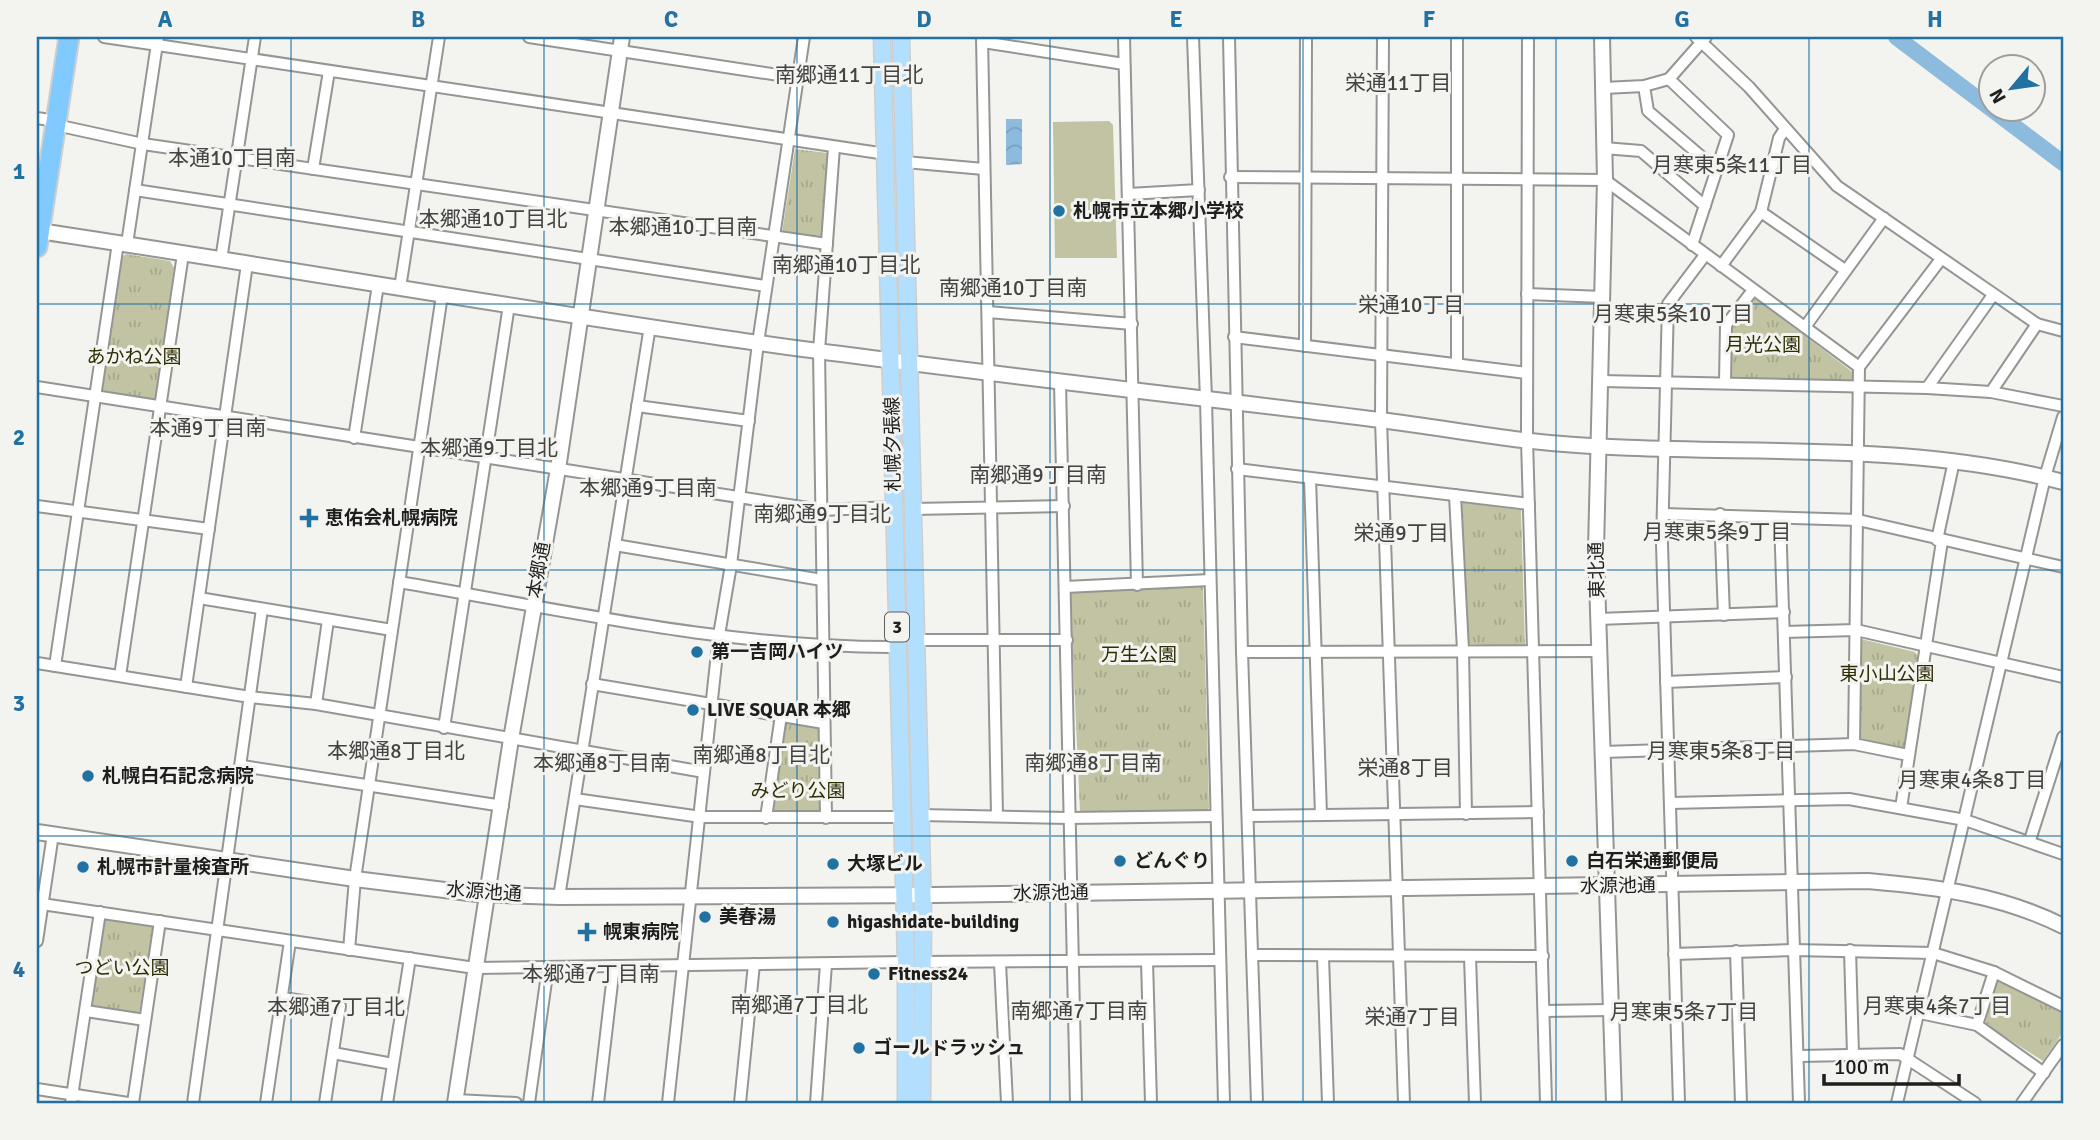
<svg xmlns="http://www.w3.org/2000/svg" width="2100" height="1140" font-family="Signika,'Noto Sans JP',sans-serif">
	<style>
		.grass { fill: url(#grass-tufts) }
		.pitch { fill: #c2c3a2 }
		.water { fill: url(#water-waves) }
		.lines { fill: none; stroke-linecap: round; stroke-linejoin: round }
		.river { stroke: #8dbbdd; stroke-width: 16 }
		.street-casing { stroke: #959593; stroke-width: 14 }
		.secondary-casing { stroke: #959593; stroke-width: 18 }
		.primary-casing { stroke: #cececd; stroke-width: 19 }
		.highway-casing { stroke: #cececd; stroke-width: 23 }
		.street { stroke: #fff; stroke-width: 10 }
		.secondary { stroke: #fff; stroke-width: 14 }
		.primary { stroke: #b3dfff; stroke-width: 16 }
		.highway { stroke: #81caff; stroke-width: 19 }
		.grid { fill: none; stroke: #2271a3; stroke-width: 2; stroke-opacity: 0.55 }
		.poi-dot { fill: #2271a3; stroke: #f3f3f0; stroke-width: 2.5 }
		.labels { text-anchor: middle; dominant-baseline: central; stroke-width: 6; stroke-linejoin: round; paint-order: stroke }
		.shield { fill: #f3f3f0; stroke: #5e5e5c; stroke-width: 2 }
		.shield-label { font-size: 18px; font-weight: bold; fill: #1e1e1d }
		.poi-label { font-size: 19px; font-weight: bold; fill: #1e1e1d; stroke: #f3f3f0; text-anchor: start }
		.park-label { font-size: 19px; fill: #2e2d03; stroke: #f3f3f0 }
		.street-label { font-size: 19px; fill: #1e1e1d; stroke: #f3f3f0 }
		.neighbourhood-label { font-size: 21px; fill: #434341; stroke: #f3f3f0 }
		.neatline { fill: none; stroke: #2271a3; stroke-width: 2.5 }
		.grid-label { font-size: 23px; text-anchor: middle; font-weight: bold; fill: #2271a3 }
	</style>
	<defs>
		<pattern id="grass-tufts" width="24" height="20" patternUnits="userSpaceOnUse" patternTransform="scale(1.75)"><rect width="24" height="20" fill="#c2c3a2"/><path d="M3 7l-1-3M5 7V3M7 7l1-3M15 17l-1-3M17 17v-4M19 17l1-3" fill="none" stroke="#a6a78b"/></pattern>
		<pattern id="water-waves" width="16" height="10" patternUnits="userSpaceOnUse" patternTransform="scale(1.75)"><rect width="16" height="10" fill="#8dbbdd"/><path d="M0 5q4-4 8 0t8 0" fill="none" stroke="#79a0bd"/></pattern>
	</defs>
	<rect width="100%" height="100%" fill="#f3f3f0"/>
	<!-- grass -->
	<g class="grass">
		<polygon points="795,149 827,153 823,235 820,237 782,233"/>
		<polygon points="126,254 170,261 174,268 156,399 151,402 101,391 122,257"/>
		<polygon points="1755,298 1855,374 1855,380 1850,383 1731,378 1732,325"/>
		<polygon points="1459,502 1521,510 1525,647 1466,644"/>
		<polygon points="1203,585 1209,808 1205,812 1080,811 1070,592"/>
		<polygon points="1861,639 1915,652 1918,656 1905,749 1861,742 1858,739"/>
		<polygon points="787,722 818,726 820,730 821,810 817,816 772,815 784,724"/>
		<polygon points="108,918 151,925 153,928 139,1015 91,1008 104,921"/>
		<polygon points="2000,979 2063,1011 2063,1032 2043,1061 1985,1024 1996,980"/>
	</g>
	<!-- pitch -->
	<polygon class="pitch" points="1109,121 1113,125 1117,258 1055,258 1053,122"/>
	<!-- water -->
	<polygon class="water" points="1006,119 1022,119 1022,164 1006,165"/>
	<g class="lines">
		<!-- river -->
		<polyline class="river" points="1896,37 2063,163"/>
		<!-- street casing -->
		<g class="street-casing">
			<g id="street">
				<polyline points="104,37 886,154"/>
				<polyline points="529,37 798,78"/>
				<polyline points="982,37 997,815"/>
				<polyline points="1124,37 1137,585"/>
				<polyline points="1193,37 1206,400 1224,1103"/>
				<polyline points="1229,37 1242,652 1257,1103"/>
				<polyline points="1383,37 1381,420 1404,1103"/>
				<polyline points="1528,37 1527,440 1546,1103"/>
				<polyline points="1696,37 1749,87 1837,186 2037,324 2063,331"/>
				<polyline points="983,42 1124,64"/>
				<polyline points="1669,79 1706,37"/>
				<polyline points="1644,86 1648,111 1717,170"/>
				<polyline points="1604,88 1644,86 1669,79 1728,135 1692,245"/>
				<polyline points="37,118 56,121"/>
				<polyline points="56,125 143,144 827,244"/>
				<polyline points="1604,148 1641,151 1705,206"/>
				<polyline points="905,162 984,169"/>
				<polyline points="313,169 329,71"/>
				<polyline points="1230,177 1605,180 1859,367 1854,744"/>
				<polyline points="135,190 766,286"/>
				<polyline points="1128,194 1199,190"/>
				<polyline points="1761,212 1845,270"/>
				<polyline points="127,244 158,37"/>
				<polyline points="221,260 255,37"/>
				<polyline points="1721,266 1761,212 1779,138 1785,129"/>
				<polyline points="400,288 439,37"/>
				<polyline points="1527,294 1603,297"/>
				<polyline points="988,312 1132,324"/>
				<polyline points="1805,327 1884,218"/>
				<polyline points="1234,337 1527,373"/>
				<polyline points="1305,346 1306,37"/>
				<polyline points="1457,364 1457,37"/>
				<polyline points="1859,367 1941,259"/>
				<polyline points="1601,381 1927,388 1991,392 2063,406"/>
				<polyline points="1725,382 1726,325 1753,290"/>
				<polyline points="1060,383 1076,1103"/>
				<polyline points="37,387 821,510 893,507"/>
				<polyline points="1927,388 1993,295"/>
				<polyline points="1991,392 2037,324"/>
				<polyline points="637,406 749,421"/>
				<polyline points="354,438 378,285"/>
				<polyline points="1237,469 1529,504"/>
				<polyline points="1310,478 1321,815"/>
				<polyline points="1455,495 1463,650 1466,814"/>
				<polyline points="37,506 209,529"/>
				<polyline points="913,509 1064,506"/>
				<polyline points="1663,514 1858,520 2063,567"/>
				<polyline points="1720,514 1724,615"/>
				<polyline points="1780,518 1799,1103"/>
				<polyline points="1937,540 1954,461"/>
				<polyline points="615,545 822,580"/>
				<path d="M399,582c164,28 331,66 498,65"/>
				<polyline points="1065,587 1210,580"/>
				<polyline points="199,598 392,630"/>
				<polyline points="1598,619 1784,612"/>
				<polyline points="1784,632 1856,630 2063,677"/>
				<polyline points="916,640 1067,640"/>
				<polyline points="1242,652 1599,651"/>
				<polyline points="37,663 250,697 316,704 704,772"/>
				<polyline points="55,666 118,243"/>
				<polyline points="120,676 183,254"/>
				<polyline points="1666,682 1786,677"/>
				<polyline points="592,684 824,723"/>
				<polyline points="186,687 247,264"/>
				<polyline points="316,704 328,620"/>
				<polyline points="444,728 509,305"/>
				<polyline points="1603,752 1854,744 1908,755"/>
				<polyline points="242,766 503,806"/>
				<polyline points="575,799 701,817 901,817"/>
				<polyline points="1670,803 1849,799 1965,820 2063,854"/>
				<polyline points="1901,808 1942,541"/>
				<polyline points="920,815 1069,818 1216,816"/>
				<polyline points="1248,816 1538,812"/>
				<polyline points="766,818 781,715"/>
				<polyline points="826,818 819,351 834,147"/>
				<polyline points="2030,840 2063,737"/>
				<polyline points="559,897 650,326"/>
				<polyline points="42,904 475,968 906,962"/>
				<polyline points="37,941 53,834"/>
				<polyline points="349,950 355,879 442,295"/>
				<polyline points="1850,950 1853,1054"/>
				<polyline points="1736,951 1741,1103"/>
				<polyline points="1674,954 1794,950 1933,953 1994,972 2063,1006"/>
				<polyline points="1252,955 1543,956"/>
				<polyline points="1323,957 1328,1103"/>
				<polyline points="1470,957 1475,1103"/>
				<polyline points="1147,961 1151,1103"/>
				<polyline points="923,962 1219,960"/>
				<polyline points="1000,963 1007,1103"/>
				<polyline points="282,998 340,1006 325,1103"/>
				<polyline points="86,1011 145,1020"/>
				<polyline points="1544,1011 1675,1009"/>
				<polyline points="1920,1013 1977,1025 2044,1073"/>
				<polyline points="1977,1025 1994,972"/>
				<polyline points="333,1053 393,1064"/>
				<polyline points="1799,1056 1900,1054 1975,1103"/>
				<polyline points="37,1089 128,1103"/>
				<polyline points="456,1100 516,1103"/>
				<polyline points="71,1103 100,912"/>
				<polyline points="133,1103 160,921"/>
				<polyline points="193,1103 262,609"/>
				<polyline points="266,1103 290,941"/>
				<polyline points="387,1103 410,958"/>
				<polyline points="529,1103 548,967"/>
				<polyline points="598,1103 614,966"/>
				<polyline points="668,1103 719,635 731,565 758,343 804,37"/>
				<polyline points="740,1103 754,964"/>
				<polyline points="816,1103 826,964"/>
				<polyline points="1679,1103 1662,544 1668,304 1705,255"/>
				<polyline points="1897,1103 2045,477 2063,417"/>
				<polyline points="2022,1103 2063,1045"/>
			</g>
		</g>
		<!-- secondary casing -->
		<g class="secondary-casing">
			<g id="secondary">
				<polyline points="1602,37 1605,180 1596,549 1614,1103"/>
				<path d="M39,231c240,36 479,78 720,112 206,29 414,51 621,77 47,6 95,14 142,20 180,21 365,-5 541,42"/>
				<path d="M37,832l318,47 122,15 82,3 376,-2 933,-14c69,6 133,14 195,45"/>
				<polyline points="455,1103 511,739 558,469 622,37"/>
			</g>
		</g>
		<!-- primary casing -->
		<g class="primary-casing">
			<g id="primary">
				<polyline points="882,37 906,962 906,1103"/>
				<polyline points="901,37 923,914 922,1103"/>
			</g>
		</g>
		<!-- highway casing -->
		<g class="highway-casing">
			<polyline id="highway" points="37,247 69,37"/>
		</g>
		<!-- street -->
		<use href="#street" class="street"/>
		<!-- secondary -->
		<use href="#secondary" class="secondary"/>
		<!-- primary -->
		<use href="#primary" class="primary"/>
		<!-- highway -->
		<use href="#highway" class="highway"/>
	</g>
	<!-- grid -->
	<path class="grid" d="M291,37v1066M544,37v1066M797,37v1066M1050,37v1066M1303,37v1066M1556,37v1066M1809,37v1066M37,304h2026M37,570h2026M37,836h2026"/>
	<!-- markers -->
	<g class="poi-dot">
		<circle cx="1059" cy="211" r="7"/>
		<path d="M305.5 507.5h7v7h7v7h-7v7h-7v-7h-7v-7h7z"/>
		<circle cx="697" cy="652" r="7"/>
		<circle cx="693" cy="710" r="7"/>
		<circle cx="88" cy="776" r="7"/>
		<circle cx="1120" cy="861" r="7"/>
		<circle cx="1572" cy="861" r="7"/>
		<circle cx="833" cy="864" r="7"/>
		<circle cx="83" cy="867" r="7"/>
		<circle cx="705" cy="917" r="7"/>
		<circle cx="833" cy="922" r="7"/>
		<path d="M583.5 921.5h7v7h7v7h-7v7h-7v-7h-7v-7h7z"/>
		<circle cx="874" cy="974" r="7"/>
		<circle cx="859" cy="1048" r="7"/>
	</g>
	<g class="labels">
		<!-- shield labels -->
		<rect class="shield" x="885" y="612.5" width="24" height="29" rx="5"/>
		<g class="shield-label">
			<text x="897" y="627">3</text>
		</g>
		<!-- poi labels -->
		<g class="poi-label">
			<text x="1073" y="211">札幌市立本郷小学校</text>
			<text x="325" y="518">恵佑会札幌病院</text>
			<text x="711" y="652">第一吉岡ハイツ</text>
			<text x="707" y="710">LIVE SQUAR 本郷</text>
			<text x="102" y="776">札幌白石記念病院</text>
			<text x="1134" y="861">どんぐり</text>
			<text x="1586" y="861">白石栄通郵便局</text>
			<text x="847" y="864">大塚ビル</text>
			<text x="97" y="867">札幌市計量検査所</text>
			<text x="719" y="917">美春湯</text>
			<text x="847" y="922">higashidate-building</text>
			<text x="603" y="932">幌東病院</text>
			<text x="888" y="974">Fitness24</text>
			<text x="873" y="1048">ゴールドラッシュ</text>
		</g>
		<!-- park labels -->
		<g class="park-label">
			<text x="1763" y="345">月光公園</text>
			<text x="134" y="357">あかね公園</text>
			<text x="1139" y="655">万生公園</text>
			<text x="1887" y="674">東小山公園</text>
			<text x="798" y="791">みどり公園</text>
			<text x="122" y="968">つどい公園</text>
		</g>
		<!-- street labels -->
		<g class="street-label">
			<text transform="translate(893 444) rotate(-91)">札幌夕張線</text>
			<text transform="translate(539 570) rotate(-80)">本郷通</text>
			<text transform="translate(1597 570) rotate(-91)">東北通</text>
			<text transform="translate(1618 886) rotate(-1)">水源池通</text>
			<text transform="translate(484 892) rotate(4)">水源池通</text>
			<text transform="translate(1051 893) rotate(-1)">水源池通</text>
		</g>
		<!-- neighbourhood labels -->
		<g class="neighbourhood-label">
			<text x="849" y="75">南郷通11丁目北</text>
			<text x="1398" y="83">栄通11丁目</text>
			<text x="232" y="158">本通10丁目南</text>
			<text x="1732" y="165">月寒東5条11丁目</text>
			<text x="493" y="219">本郷通10丁目北</text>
			<text x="683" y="227">本郷通10丁目南</text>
			<text x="846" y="265">南郷通10丁目北</text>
			<text x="1013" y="288">南郷通10丁目南</text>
			<text x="1411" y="305">栄通10丁目</text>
			<text x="1673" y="314">月寒東5条10丁目</text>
			<text x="208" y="428">本通9丁目南</text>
			<text x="489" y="448">本郷通9丁目北</text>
			<text x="1038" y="475">南郷通9丁目南</text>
			<text x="648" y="488">本郷通9丁目南</text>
			<text x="822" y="514">南郷通9丁目北</text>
			<text x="1717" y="532">月寒東5条9丁目</text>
			<text x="1401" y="533">栄通9丁目</text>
			<text x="396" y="751">本郷通8丁目北</text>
			<text x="1721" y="751">月寒東5条8丁目</text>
			<text x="761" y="755">南郷通8丁目北</text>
			<text x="602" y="763">本郷通8丁目南</text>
			<text x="1093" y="763">南郷通8丁目南</text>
			<text x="1405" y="768">栄通8丁目</text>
			<text x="1972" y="780">月寒東4条8丁目</text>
			<text x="591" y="974">本郷通7丁目南</text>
			<text x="799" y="1005">南郷通7丁目北</text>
			<text x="1937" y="1006">月寒東4条7丁目</text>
			<text x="336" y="1007">本郷通7丁目北</text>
			<text x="1079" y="1011">南郷通7丁目南</text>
			<text x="1684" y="1012">月寒東5条7丁目</text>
			<text x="1412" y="1017">栄通7丁目</text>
		</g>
	</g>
	<!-- border -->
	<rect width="2100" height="1140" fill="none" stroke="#f3f3f0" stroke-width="77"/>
	<!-- north arrow -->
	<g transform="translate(2012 88) rotate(241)"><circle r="33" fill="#f3f3f0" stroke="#9e9e9c" stroke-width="2"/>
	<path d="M0-5L12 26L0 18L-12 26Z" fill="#2271a3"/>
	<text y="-10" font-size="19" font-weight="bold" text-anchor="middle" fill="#1e1e1d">N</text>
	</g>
	<!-- scale -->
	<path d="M1824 1074v10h135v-10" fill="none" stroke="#1e1e1d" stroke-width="3.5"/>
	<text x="1834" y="1074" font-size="21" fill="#1e1e1d" stroke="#f3f3f0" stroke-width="5" paint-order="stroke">100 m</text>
	<rect x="38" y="38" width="2024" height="1064" class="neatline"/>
	<g class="grid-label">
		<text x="165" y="27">A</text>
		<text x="418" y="27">B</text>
		<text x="671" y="27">C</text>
		<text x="924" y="27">D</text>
		<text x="1176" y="27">E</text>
		<text x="1429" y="27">F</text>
		<text x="1682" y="27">G</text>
		<text x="1935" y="27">H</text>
		<text x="19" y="179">1</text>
		<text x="19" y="445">2</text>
		<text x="19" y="711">3</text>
		<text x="19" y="977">4</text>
	</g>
</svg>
